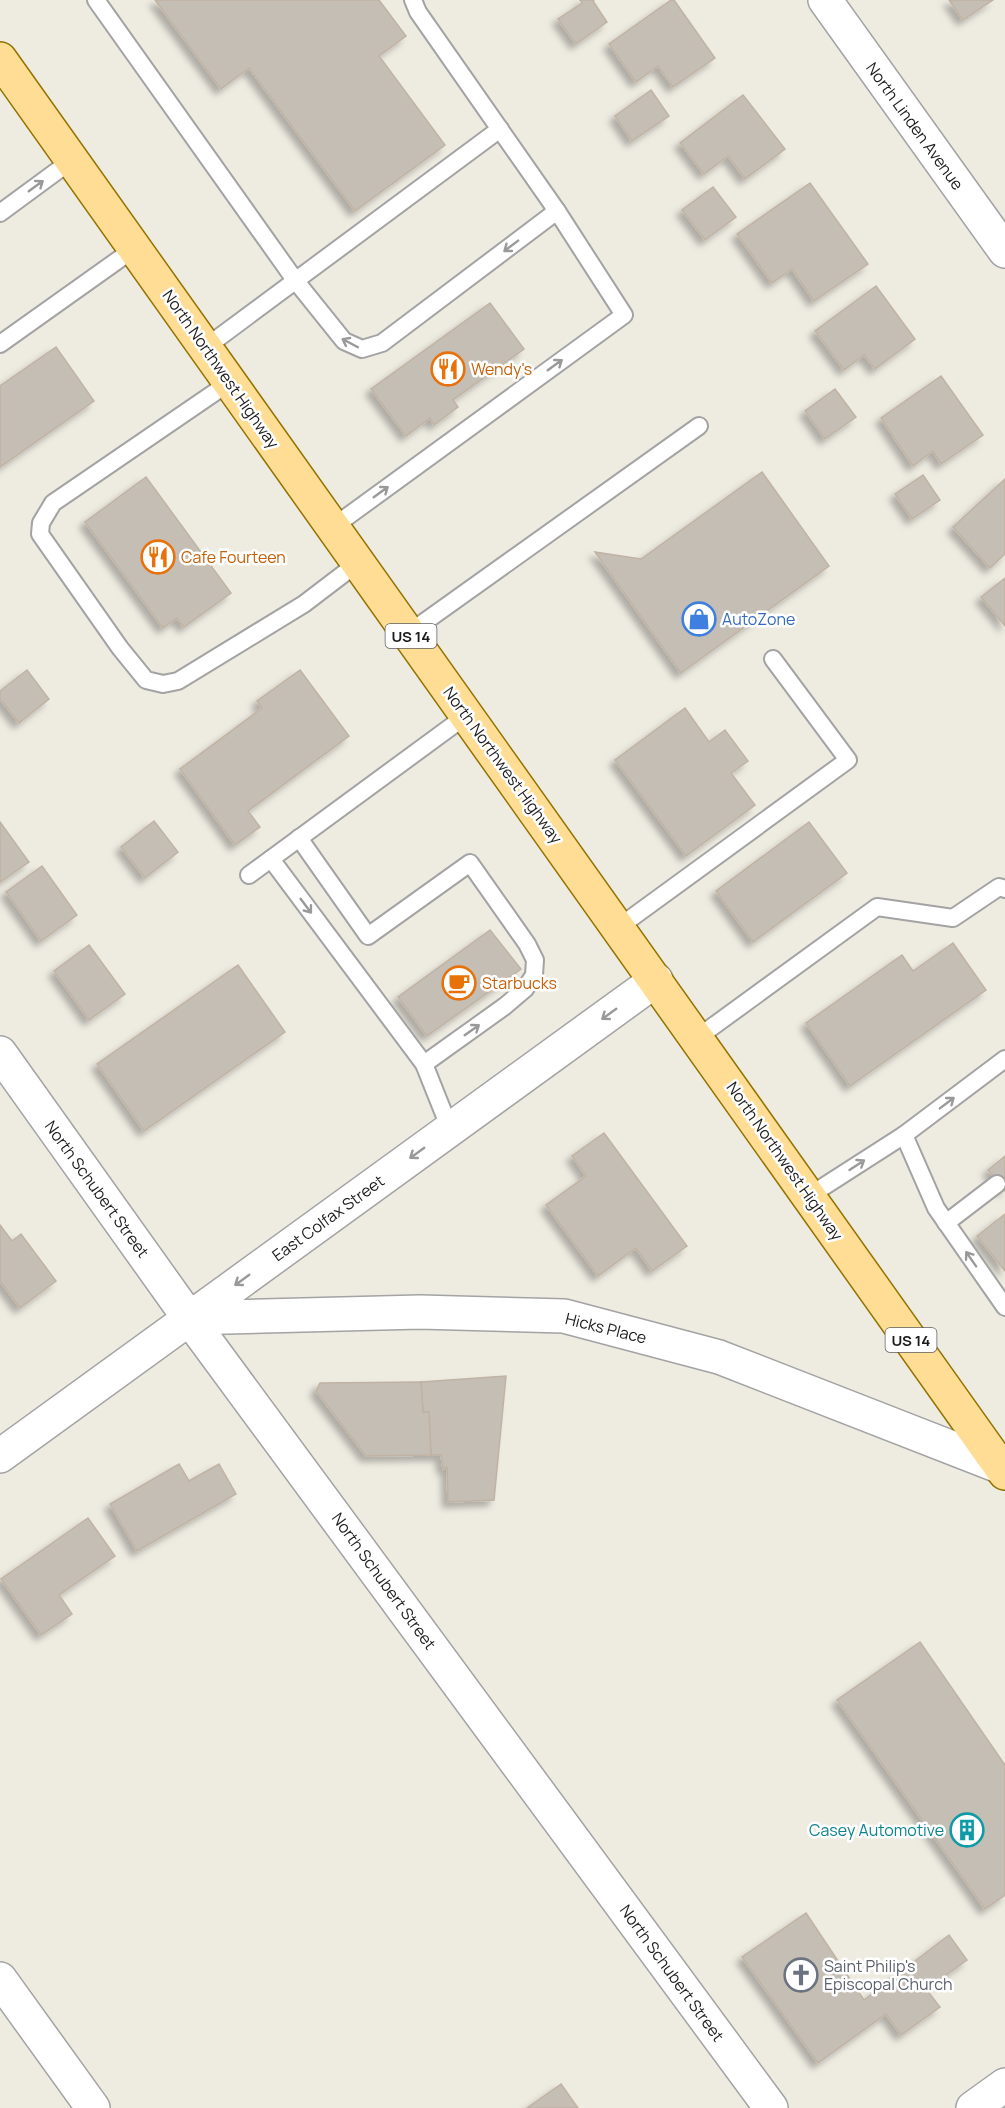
<svg xmlns="http://www.w3.org/2000/svg" width="1005" height="2108" font-family="Manrope,sans-serif">
	<style>
		.building { fill: #c5beb4; stroke: #c0b3a3; stroke-width: 1.5; filter: url(#shadow) }
		.lines { fill: none; stroke-linecap: round; stroke-linejoin: round }
		.service-casing { stroke: #a3a3a3; stroke-width: 20 }
		.minor-casing { stroke: #a3a3a3; stroke-width: 36 }
		.tertiary-casing { stroke: #a3a3a3; stroke-width: 36 }
		.primary-casing { stroke: #937300; stroke-width: 36 }
		.service { stroke: #fff; stroke-width: 16 }
		.minor { stroke: #fff; stroke-width: 33 }
		.tertiary { stroke: #fff; stroke-width: 33 }
		.primary { stroke: #ffdd94; stroke-width: 33 }
		.oneway { stroke: #999 }
		.labels { text-anchor: middle; dominant-baseline: central; stroke-width: 5; stroke-linejoin: round; paint-order: stroke }
		.shield { fill: #fff; stroke: #606060; stroke-width: 1.5 }
		.shield-label { font-size: 15px; font-weight: bold; fill: #1c1c1c }
		.street-label { font-size: 16px; fill: #1c1c1c; stroke: #fff }
		.food-label { font-size: 16px; fill: #c56008; stroke: #fff; text-anchor: start }
		.shop-label { font-size: 16px; fill: #366cbe; stroke: #fff; text-anchor: start }
		.culture-label { font-size: 16px; fill: #0d838f; stroke: #fff; text-anchor: end }
		.worship-label { font-size: 16px; fill: #5b616d; stroke: #fff; text-anchor: start }
	</style>
	<defs>
		<filter id="shadow"><feDropShadow dx="-5.5" dy="5.5" stdDeviation="3" flood-color="#0004"/></filter>
	</defs>
	<rect width="100%" height="100%" fill="#eeebe1"/>
	<!-- building -->
	<g class="building">
		<polygon points="155,0 379,0 406,36 379,56 445,145 355,211 249,68 221,89"/>
		<polygon points="580,0 594,0 593,1 607,22 576,44 558,19 582,3"/>
		<polygon points="671,0 674,0 715,58 673,87 658,66 636,82 609,44"/>
		<polygon points="949,0 993,0 963,20"/>
		<polygon points="651,90 669,116 632,141 615,116"/>
		<polygon points="743,95 785,149 745,179 728,156 704,174 680,143"/>
		<polygon points="810,183 868,264 814,301 792,269 772,283 737,234"/>
		<polygon points="713,187 736,217 705,240 682,210"/>
		<polygon points="876,286 915,339 875,369 864,355 844,370 815,331"/>
		<polygon points="490,303 524,349 453,400 458,407 434,425 430,418 406,436 371,389"/>
		<polygon points="56,347 94,401 0,467 0,386"/>
		<polygon points="941,376 983,435 941,464 933,451 913,466 881,418"/>
		<polygon points="835,389 856,417 825,439 805,411"/>
		<polygon points="762,472 829,566 681,673 595,552 641,559"/>
		<polygon points="923,475 940,500 912,519 895,494"/>
		<polygon points="146,477 231,593 184,627 177,618 163,628 85,522"/>
		<polygon points="1005,479 1005,554 990,568 953,527"/>
		<polygon points="1005,578 1005,626 981,597"/>
		<polygon points="27,670 49,699 19,723 0,699 0,691"/>
		<polygon points="300,670 349,736 248,811 260,827 235,845 180,769 262,708 257,701"/>
		<polygon points="685,708 709,742 725,730 748,761 731,773 755,805 686,856 615,760"/>
		<polygon points="154,821 178,852 145,878 121,847"/>
		<polygon points="0,822 29,862 0,882"/>
		<polygon points="809,822 847,873 753,942 716,891"/>
		<polygon points="42,866 77,915 41,941 6,892"/>
		<polygon points="490,930 521,969 427,1036 398,997"/>
		<polygon points="953,943 986,990 850,1086 806,1023 902,955 913,971"/>
		<polygon points="89,945 125,994 89,1020 54,971"/>
		<polygon points="238,965 285,1032 144,1131 97,1064"/>
		<polygon points="604,1133 687,1246 652,1271 636,1248 598,1276 546,1205 586,1176 572,1156"/>
		<polygon points="1005,1156 1005,1191 988,1170"/>
		<polygon points="1005,1214 1005,1271 977,1236"/>
		<polygon points="0,1225 12,1241 21,1234 56,1281 20,1308 0,1281"/>
		<polygon points="506,1376 494,1500 448,1502 447,1467 443,1469 441,1455 431,1455 429,1412 423,1412 421,1382"/>
		<polygon points="421,1382 423,1412 429,1412 431,1455 366,1456 316,1391 320,1383"/>
		<polygon points="179,1464 189,1481 219,1464 236,1494 137,1551 110,1504"/>
		<polygon points="88,1518 115,1556 59,1595 72,1614 41,1635 1,1579"/>
		<polygon points="920,1642 1005,1765 1005,1895 985,1909 837,1700"/>
		<polygon points="806,1913 864,2000 949,1935 967,1960 926,1989 940,2007 901,2035 886,2014 818,2063 742,1957"/>
		<polygon points="561,2084 578,2108 527,2108"/>
	</g>
	<g class="lines">
		<!-- service casing -->
		<g class="service-casing">
			<g id="service">
				<polyline points="96,0 295,280 344,341 362,349 382,343 557,211"/>
				<polyline points="0,213 72,160"/>
				<polyline points="0,344 135,248"/>
				<polyline points="206,347 500,129"/>
				<polyline points="230,382 53,503 41,523 40,534 120,648 146,680 163,684 178,681 304,604 359,562"/>
				<polyline points="333,527 624,315 557,211 418,12 413,0"/>
				<polyline points="409,633 699,426"/>
				<polyline points="299,838 368,936 470,863 527,944 535,960 534,975 525,989 505,1006 424,1064"/>
				<polyline points="271,859 424,1064 450,1129"/>
				<polyline points="249,875 467,715"/>
				<polyline points="619,927 848,760 773,659"/>
				<polyline points="697,1038 877,907 953,918 999,887 1005,889"/>
				<polyline points="1005,1059 904,1135 936,1208 1005,1307"/>
				<polyline points="809,1196 904,1135"/>
				<polyline points="946,1223 997,1184"/>
			</g>
		</g>
		<!-- minor casing -->
		<g class="minor-casing">
			<g id="minor">
				<polyline points="825,0 1005,251"/>
				<polyline points="0,1053 189,1318 771,2108"/>
				<polyline points="0,1979 93,2108"/>
				<polyline points="973,2108 1005,2085"/>
			</g>
		</g>
		<!-- tertiary casing -->
		<g class="tertiary-casing">
			<g id="tertiary">
				<polyline points="189,1318 420,1312 564,1316 719,1357 1001,1467"/>
				<polyline points="0,1456 656,980"/>
			</g>
		</g>
		<!-- primary casing -->
		<g class="primary-casing">
			<polyline id="primary" points="0,59 1005,1473"/>
		</g>
		<!-- service -->
		<use href="#service" class="service"/>
		<!-- minor -->
		<use href="#minor" class="minor"/>
		<!-- tertiary -->
		<use href="#tertiary" class="tertiary"/>
		<!-- primary -->
		<use href="#primary" class="primary"/>
	</g>
	<!-- one-way arrows -->
	<defs><path id="oneway-shaft" d="M-6 0H5M1.5-3L5.5 0L1.5 3" fill="none" stroke-width="1.6" stroke-linecap="round" stroke-linejoin="round" transform="scale(1.5)"/></defs>
	<g class="oneway">
		<use href="#oneway-shaft" transform="translate(36 186) rotate(-36)"/>
		<use href="#oneway-shaft" transform="translate(511 246) rotate(143)"/>
		<use href="#oneway-shaft" transform="translate(350 343) rotate(-152)"/>
		<use href="#oneway-shaft" transform="translate(555 365) rotate(-36)"/>
		<use href="#oneway-shaft" transform="translate(381 492) rotate(-36)"/>
		<use href="#oneway-shaft" transform="translate(306 906) rotate(53)"/>
		<use href="#oneway-shaft" transform="translate(609 1014) rotate(144)"/>
		<use href="#oneway-shaft" transform="translate(472 1030) rotate(-35)"/>
		<use href="#oneway-shaft" transform="translate(947 1103) rotate(-37)"/>
		<use href="#oneway-shaft" transform="translate(417 1153) rotate(144)"/>
		<use href="#oneway-shaft" transform="translate(857 1165) rotate(-33)"/>
		<use href="#oneway-shaft" transform="translate(971 1259) rotate(-125)"/>
		<use href="#oneway-shaft" transform="translate(242 1280) rotate(144)"/>
	</g>
	<!-- icons -->
	<defs>
		<g id="restaurant-ring" transform="scale(1.725)"><circle r="9.5" fill="#fff" stroke="#e8710a" stroke-width="1.5"/><path d="M-5-6h1v4h1v-4h1v4h1v-4h1v5L-1.5 .5V6h-2V.5L-5-1ZM5-6V6H3V1.5H1.5Q1.5-4 5-6Z" fill="#e8710a"/></g>
		<g id="shop-ring" transform="scale(1.725)"><circle r="9.5" fill="#fff" stroke="#3f7fe0" stroke-width="1.5"/><path d="M-5-2.5h2.3a2.7 3.5 0 0 1 5.4 0H5L5.5 6h-11ZM-1.5-2.5h3a1.5 2.3 0 0 0-3 0Z" fill="#3f7fe0"/></g>
		<g id="cafe-ring" transform="scale(1.725)"><circle r="9.5" fill="#fff" stroke="#e8710a" stroke-width="1.5"/><path d="M-5.5-4.5H6V0H3Q3 3.5 0 3.5H-2.5Q-5.5 3.5-5.5 0ZM3-3.2v2h1.7v-2ZM-6 4.5H4V6H-6Z" fill="#e8710a"/></g>
		<g id="building-ring" transform="scale(1.725)"><circle r="9.5" fill="#fff" stroke="#0f9aa8" stroke-width="1.5"/><path d="M-4-6H4V6H1V3H-1V6H-4ZM-2.5-4.3h1.7v1.8h-1.7ZM.8-4.3h1.7v1.8H.8ZM-2.5-1h1.7V.8h-1.7ZM.8-1h1.7V.8H.8Z" fill="#0f9aa8"/></g>
		<g id="church-ring" transform="scale(1.725)"><circle r="9.5" fill="#fff" stroke="#6b7280" stroke-width="1.5"/><path d="M-1.2-6h2.4v3.5h3.3v2.4h-3.3V6h-2.4V-.1h-3.3v-2.4h3.3Z" fill="#6b7280"/></g>
	</defs>
	<g fill-rule="evenodd">
		<use href="#restaurant-ring" x="448" y="369"/>
		<use href="#restaurant-ring" x="158" y="557"/>
		<use href="#shop-ring" x="699" y="619"/>
		<use href="#cafe-ring" x="459" y="983"/>
		<use href="#building-ring" x="967" y="1830"/>
		<use href="#church-ring" x="801" y="1975"/>
	</g>
	<g class="labels">
		<!-- shield labels -->
		<g class="shield">
			<rect x="385.5" y="624" width="51" height="24" rx="4.5"/>
			<rect x="885.5" y="1328" width="51" height="24" rx="4.5"/>
		</g>
		<g class="shield-label">
			<text x="411" y="636">US 14</text>
			<text x="911" y="1340">US 14</text>
		</g>
		<!-- street labels -->
		<g class="street-label">
			<text transform="translate(915 126) rotate(54)">North Linden Avenue</text>
			<text transform="translate(221 369) rotate(55)">North Northwest Highway</text>
			<text transform="translate(503 765) rotate(54)">North Northwest Highway</text>
			<text transform="translate(785 1161) rotate(55)">North Northwest Highway</text>
			<text transform="translate(97 1189) rotate(54)">North Schubert Street</text>
			<text transform="translate(328 1218) rotate(-36)">East Colfax Street</text>
			<text transform="translate(606 1328) rotate(14)">Hicks Place</text>
			<text transform="translate(384 1581) rotate(54)">North Schubert Street</text>
			<text transform="translate(672 1973) rotate(54)">North Schubert Street</text>
		</g>
		<!-- food labels -->
		<g class="food-label">
			<text x="471" y="369">Wendy's</text>
			<text x="181" y="557">Cafe Fourteen</text>
			<text x="482" y="983">Starbucks</text>
		</g>
		<!-- shop labels -->
		<g class="shop-label">
			<text x="722" y="619">AutoZone</text>
		</g>
		<!-- culture labels -->
		<g class="culture-label">
			<text x="944" y="1830">Casey Automotive</text>
		</g>
		<!-- worship labels -->
		<g class="worship-label">
			<text x="824" y="1966">Saint Philip's<tspan x="824" dy="18">Episcopal Church</tspan></text>
		</g>
	</g>
</svg>
